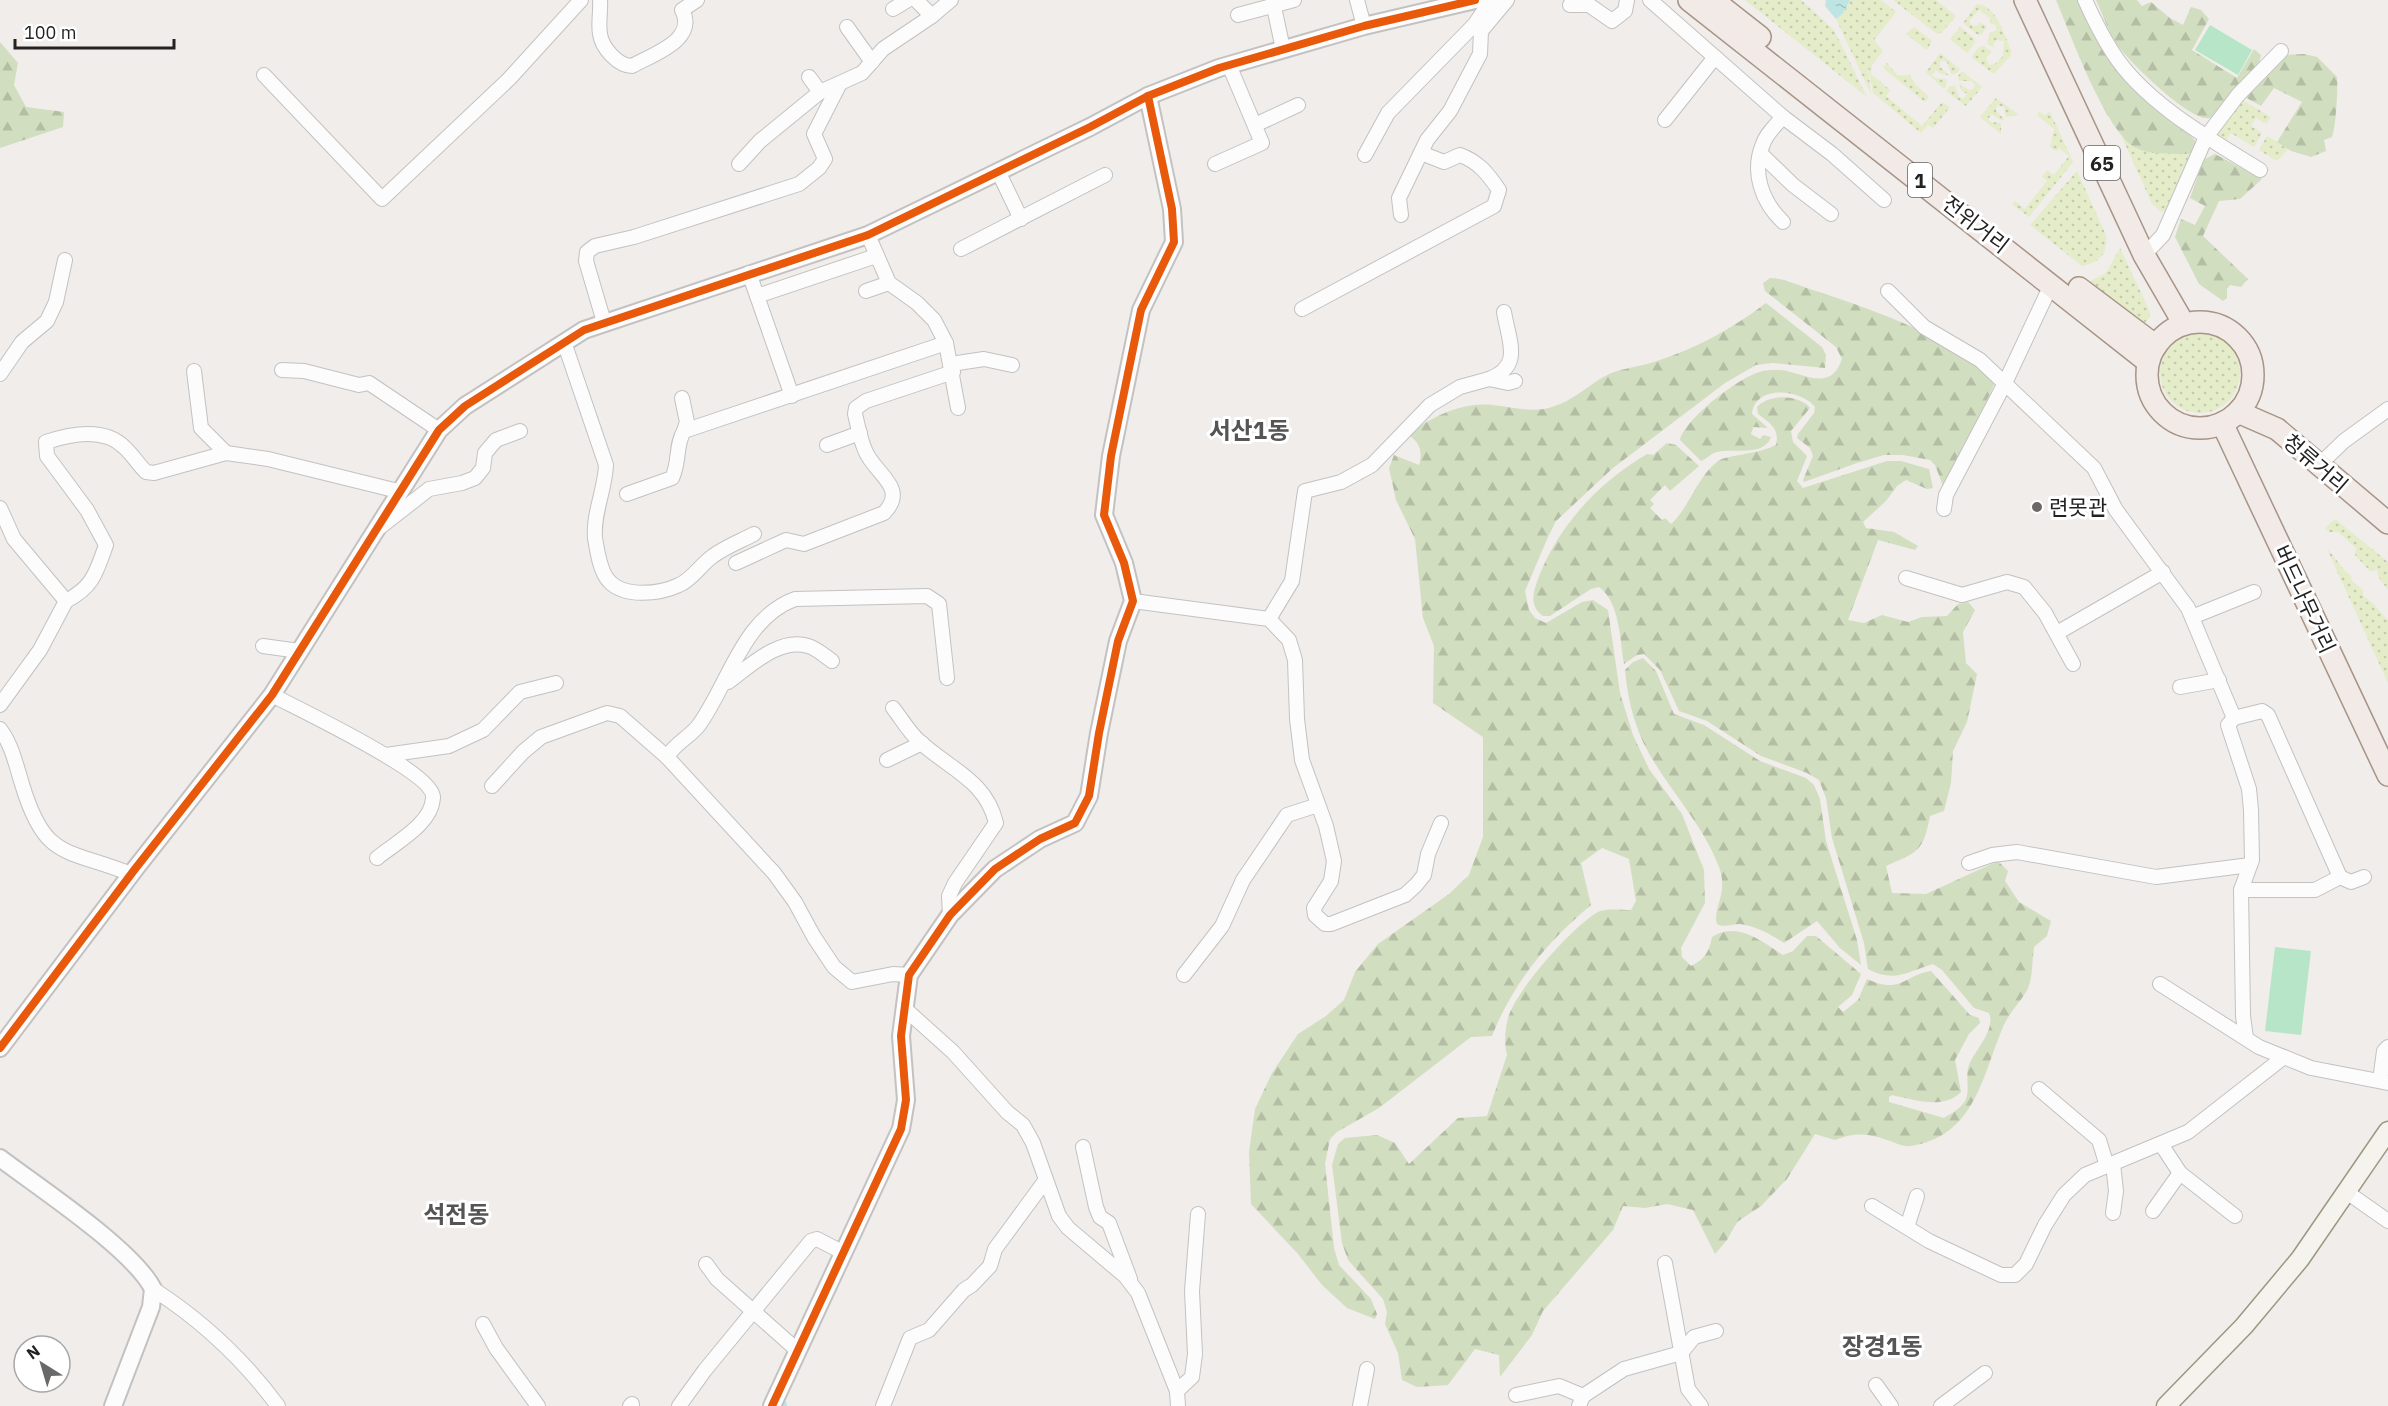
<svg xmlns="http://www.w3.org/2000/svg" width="2388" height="1406" font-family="'IBM Plex Sans','Noto Sans KR',sans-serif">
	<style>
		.grass { fill: url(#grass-dots) }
		.forest { fill: url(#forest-firs) }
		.pitch { fill: #b6e6c7 }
		.water { fill: url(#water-ripples) }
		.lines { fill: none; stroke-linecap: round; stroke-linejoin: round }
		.canal { stroke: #bee4e3; stroke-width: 10 }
		.minor-casing { stroke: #c3c2c1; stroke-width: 16 }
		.tertiary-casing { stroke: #c3c2c1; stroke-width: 20 }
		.secondary-casing { stroke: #9b9781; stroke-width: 21 }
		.primary-casing { stroke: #a79486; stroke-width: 24 }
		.minor { stroke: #fdfcfc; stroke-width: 14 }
		.tertiary { stroke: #fdfcfc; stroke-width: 16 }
		.secondary { stroke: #f4f3ed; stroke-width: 18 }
		.primary { stroke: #f2eae7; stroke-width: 21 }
		.cycleway-casing { stroke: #fff; stroke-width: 11 }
		.cycleway { stroke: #e8590c; stroke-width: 8 }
		.poi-dot { fill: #6a6968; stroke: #fff; stroke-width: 2 }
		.labels { text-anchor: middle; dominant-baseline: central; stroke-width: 6; stroke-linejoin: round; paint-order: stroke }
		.shield { fill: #fff; stroke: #646464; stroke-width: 1.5 }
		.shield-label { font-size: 20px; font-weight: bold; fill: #222 }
		.street-label { font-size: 21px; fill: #222; stroke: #fff }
		.poi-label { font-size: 21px; fill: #222; stroke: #fff; text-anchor: start }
		.quarter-label { font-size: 24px; font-weight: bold; fill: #555; stroke: #fff }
	</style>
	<defs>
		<pattern id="grass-dots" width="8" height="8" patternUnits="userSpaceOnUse" patternTransform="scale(1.5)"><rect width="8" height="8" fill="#e4ecca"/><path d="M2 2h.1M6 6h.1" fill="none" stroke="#c3caad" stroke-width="1.8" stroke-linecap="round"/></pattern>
		<pattern id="forest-firs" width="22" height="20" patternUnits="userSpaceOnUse" patternTransform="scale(1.5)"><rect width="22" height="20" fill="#d2dec0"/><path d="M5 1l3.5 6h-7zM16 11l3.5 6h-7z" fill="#b4bea5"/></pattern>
		<pattern id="water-ripples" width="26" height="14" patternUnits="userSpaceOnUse" patternTransform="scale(1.5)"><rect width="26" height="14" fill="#bee4e3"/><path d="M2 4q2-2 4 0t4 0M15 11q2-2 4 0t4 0" fill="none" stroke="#a3c3c2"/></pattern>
	</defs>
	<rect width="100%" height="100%" fill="#f0edeb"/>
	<!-- grass -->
	<g class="grass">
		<polygon points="1745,0 1801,0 1834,30 1867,97"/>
		<polygon points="1850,0 1881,0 1896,12 1874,40 1883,51 1872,65 1871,74 1890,90 1886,96 1922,126 1942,102 1950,107 1933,128 1928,125 1921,133 1873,93 1867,60 1871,94 1836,19 1843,13"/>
		<polygon points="1893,0 1936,0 1956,16 1942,32 1937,34"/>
		<path d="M1977,4c20,2 27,31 34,46v5l-17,19 -23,-17 8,-10 5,-1 8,6 -6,5 3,8 6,-1 8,-8 1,-15 -8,-1 -3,5 2,4 -8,-7 3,-9 7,-3 -1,-5 -6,-2v-5l-11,-8 -10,11 3,5 6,-1 2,-3 7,4 -5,8 -4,1 -15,-12z"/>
		<polygon points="1914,27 1932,41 1927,50 1906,34"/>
		<polygon points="1960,27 1975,39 1975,43 1967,53 1950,39"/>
		<polygon points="1940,53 1960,69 1956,74 1951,74 1947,62 1943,60 1940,62 1940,67 1949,75 1941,74 1936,70 1932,75 1935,78 1946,79 1947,84 1944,89 1926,72"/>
		<polygon points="1887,63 1898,76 1910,75 1915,84 1929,97 1925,102 1883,68"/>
		<polygon points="1962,71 1982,87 1966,106 1946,91 1950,86 1955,86 1959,97 1963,99 1967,94 1961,90 1959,83 1969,90 1973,89 1975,85 1972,81 1959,81 1958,76"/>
		<polygon points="1996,98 2019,115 2006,117 2004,107 1997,105 1996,111 2004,119 2002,121 1992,114 1988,119 1991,122 2001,123 2001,134 1980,117"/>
		<polygon points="2239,98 2271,117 2266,124 2256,118 2251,126 2262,133 2254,147 2231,133 2226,140 2213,132"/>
		<polygon points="2038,111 2045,115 2050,112 2073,162 2029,217 2012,204 2015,201 2025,209 2047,181 2042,177 2047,170 2054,175 2069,156 2059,148 2056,151 2050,147 2054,129 2038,116"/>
		<polygon points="2267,136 2288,149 2277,161 2259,150"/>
		<polygon points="2122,137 2137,149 2195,154 2170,211 2161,212 2152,204"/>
		<path d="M2077,171l29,64c2,19 -6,27 -24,31l-52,-41z"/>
		<polygon points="2120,248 2150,312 2150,317 2144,324 2087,283 2106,273"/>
		<circle cx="2200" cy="373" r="40"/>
		<polygon points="2335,519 2388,562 2388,590 2379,578 2377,570 2370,571 2355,555 2356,548 2338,532 2329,532 2325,528"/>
		<path d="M2327,549c8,7 15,21 24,27l1,5 11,9v6c11,6 16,15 25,24v63z"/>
	</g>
	<!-- forest -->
	<g class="forest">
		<path d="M2056,0h21l26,50 84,81 9,11 -1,12c-17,-1 -43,2 -59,-6 -30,-15 -66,-115 -80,-148z"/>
		<path d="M2096,0h41l5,6 9,-4 19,16 13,7 8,-18 10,3 8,9 -17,31 45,28 17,-29 7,6 -2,9c-10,12 -34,49 -49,54 -19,5 -81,-57 -92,-72 -9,-13 -15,-31 -22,-46z"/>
		<polygon points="0,42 18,63 14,85 26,107 64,112 63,127 0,148"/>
		<path d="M2304,54l13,3 20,20c1,12 -1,50 -5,60l-8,3 2,11 -15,6 -20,-6 -14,-9 25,-40 -28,-14 -13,18 -20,-11 42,-40z"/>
		<polygon points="2215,154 2262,179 2240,199 2219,201 2203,236 2248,279 2241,287 2230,285 2227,289 2227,298 2223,301 2199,284 2175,237 2181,219 2195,225 2205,206 2190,198 2202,164 2205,159"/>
		<path d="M1770,278c13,0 27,7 40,11 44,14 164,54 184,96l-43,94 -8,7 -8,-21 -5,-5 -27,-5h-19l-27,8 -53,19 -1,-2 10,-24 -3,-8 -13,-10 1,-4 16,-21 1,-6c-14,-18 -60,-23 -63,7l16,14 -15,-1 -2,7 9,5 3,-4 8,2c-7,20 -38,11 -54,15 -6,1 -10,7 -16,9l-21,-21c5,-21 59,-63 80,-68 5,-2 13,-2 18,-2 15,0 32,11 46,8 10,-1 15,-11 18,-19l-6,-12 -71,-56 -2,-8z"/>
		<path d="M1766,303l56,44 4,8 -1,13 -52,-5 -17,2 -31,18 -112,85 -57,53 -8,16 -23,54 4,19 6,8 11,5 36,-21 11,-2 15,10 12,83 13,42 16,34 33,45 22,56 1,33 -24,45 1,9 9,9c14,-7 18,-14 21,-29 25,-16 49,4 71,18l10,-4 14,-15h9l45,38 -9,21 -14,12 5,5 15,-12 9,-21c34,16 37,-4 64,-8l39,44 9,3 1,5 -11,11 -14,26 6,32c-18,18 -46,8 -69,3l-3,2v5l55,16c8,-5 18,-10 22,-19 4,-11 -1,-23 3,-34 6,-15 27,-35 20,-52l-15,-5 -32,-38 -9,-6c-26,8 -39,19 -65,5l-4,-26 -32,-105 -6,-40 -7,-18 -12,-7 -46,-17 -54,-35 -28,-10 -19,-41 -16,-16 -7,1 -13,9c-4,-23 -4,-62 -25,-77l-8,2 -41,27h-7c-14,-10 -10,-23 -5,-37 20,-53 60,-96 109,-125l6,1 14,-12 9,2 23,21 -29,25 -5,-6 -15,15 4,4 -4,4 12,12 3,-2 6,6c19,-17 25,-46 47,-63 8,-6 41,-7 58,-16 4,-16 -6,-22 -18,-31l-1,-7c11,-13 42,-13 53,1l-19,23 2,11 14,14 -10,25 6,7 84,-27h14l28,8 4,19 -6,1 -21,-9 -9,6 -11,15 -23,21 3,6 28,4 24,14 -3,4 -37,-10 -30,80 16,3 18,-8 26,7 14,-5 25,-1 11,-12 10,-2 7,8 -12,22 3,31 11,11 -10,48 -14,29 -2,32 -7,28 -14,5c-7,36 -12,36 -44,50l6,27 34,1 72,-33 10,10 -3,10 14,21 32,19 -4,15 -13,11c-2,13 -1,35 -8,45 -8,13 -17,21 -23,35 -21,49 -28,110 -93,119 -6,1 -12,-2 -17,-4 -23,-8 -35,-11 -58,-2l-20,-6 -28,45 -26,27 -24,16 -10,18 -12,14 -22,-44 -26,-6 -22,4 -22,-2 -10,24 -70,81 -11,24 -32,42 -1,-22 -24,-6 -27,36 -31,2 -15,-7 -4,-27 -13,-29 2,-12 -4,-13 -35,-39 -6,-17 -10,-78 6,-21 7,-6 32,-3 18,8 14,21 49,-46 29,-2 20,-61c-3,-12 -2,-25 1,-37 7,-27 66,-93 90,-106 8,-4 24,-2 33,-2l5,-9 -7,-42 -27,-11 -21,15 10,42c-44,37 -78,78 -99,131l-21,1 -92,71 -42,24 -7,7 -5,25 9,84 5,17 32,34 6,15 -2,5 -28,-11 -25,-23 -24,-31 -47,-50 -2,-52 6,-43 17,-36 26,-39 28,-18 18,-16 11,-28 23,-28 71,-50 20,-19 14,-38v-100l-50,-34 1,-57 -11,-28 -8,-79 -19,-39 -7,-32 5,-13 25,10c4,-13 1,-22 -10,-30 22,-19 55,-33 83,-30 22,2 42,9 63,1 22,-7 38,-26 59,-34 13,-4 27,-6 40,-10 41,-13 78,-33 112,-59z"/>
		<path d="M1643,658l13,13 18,43 30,11 56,36 46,17 8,7 6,14 6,42 31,99 4,25 -21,-17 -23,-27 -33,22c-14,-9 -28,-17 -44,-19 -9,0 -16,4 -23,0 -5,-15 12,-31 2,-57 -15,-39 -41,-67 -63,-102 -19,-28 -28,-61 -31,-95l8,-8z"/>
	</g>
	<!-- pitch -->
	<g class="pitch">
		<polygon points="2210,25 2252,50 2238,75 2195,50"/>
		<polygon points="2275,947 2311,951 2301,1035 2265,1031"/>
	</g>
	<!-- water -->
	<polygon class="water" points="1826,0 1850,0 1843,13 1836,19 1825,6"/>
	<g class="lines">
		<!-- canal -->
		<polyline class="canal" points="782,1406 782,1405"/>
		<!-- minor casing -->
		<g class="minor-casing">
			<g id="minor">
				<path d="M600,0c1,11 -2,23 0,34 2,14 18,32 32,32 21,-12 66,-26 50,-56l15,-10"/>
				<polyline points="916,0 932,16"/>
				<polyline points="1357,0 1364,26"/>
				<polyline points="1650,0 1783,117 1832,154 1884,200"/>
				<path d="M2085,0c8,18 17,36 28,53 32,50 97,86 147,117"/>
				<polyline points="1570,5 1589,5 1612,21 1625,11 1627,0"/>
				<polyline points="1274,7 1283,49"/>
				<polyline points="893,9 908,0"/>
				<polyline points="1238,15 1294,0"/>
				<polyline points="847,27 872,62"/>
				<polyline points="264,75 382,199 509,79 581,0"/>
				<polyline points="809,77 820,92"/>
				<path d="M1783,117c-7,8 -17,17 -20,27 -12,28 -1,58 20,78"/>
				<polyline points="1665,120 1715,57"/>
				<polyline points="1255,125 1298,105"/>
				<polyline points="1760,153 1793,185 1831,214"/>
				<polyline points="1365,155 1388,113 1475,24 1491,0"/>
				<polyline points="739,164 760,141 820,92 862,73 883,49 932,16 951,0"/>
				<polyline points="1215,164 1262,143 1229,65"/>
				<polyline points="998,171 1021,219"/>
				<polyline points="1401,215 1399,198 1427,140 1450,111 1480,54 1481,31 1507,0"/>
				<polyline points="868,235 889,283 917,303 934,320 946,343 958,408"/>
				<polyline points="961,249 1105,175"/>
				<polyline points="2144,255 2163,235 2206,137 2238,95 2281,51"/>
				<polyline points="749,273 792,396"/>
				<polyline points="866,291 889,283"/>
				<polyline points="1888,291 1924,327 1980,360 2094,468 2116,510 2188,608 2234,718"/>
				<polyline points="757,296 876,256"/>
				<path d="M1302,309l192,-103 5,-16c-11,-16 -20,-28 -39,-35l-16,7 -23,-9"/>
				<polyline points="604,322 586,261 587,252 595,246 634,237 799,184 819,168 825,159 814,134 839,85"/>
				<path d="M564,342l42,123c-1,25 -13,48 -11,73 2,12 5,34 14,43 15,17 51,13 70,4 14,-6 21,-20 34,-29 12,-9 28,-15 41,-22"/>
				<polyline points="951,364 984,359 1012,365"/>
				<polyline points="282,370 304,371 359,385 369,383 439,430"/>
				<polyline points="194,371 201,428 226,453"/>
				<polyline points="0,374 22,342 47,321 56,302 65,260"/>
				<path d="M1489,379c34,-13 20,-37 15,-67"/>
				<polyline points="682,398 687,422 684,431"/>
				<polyline points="827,445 860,433"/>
				<polyline points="2319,465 2344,441 2388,409"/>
				<path d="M627,494l45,-16c8,-16 3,-32 12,-47l262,-88"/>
				<path d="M0,508l14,31 52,62c27,-14 30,-28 40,-56l-19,-35 -40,-54 -1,-14c24,-8 58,-15 78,5 8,7 14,17 22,25l8,1 72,-20 42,6 130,32"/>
				<polyline points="1944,509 1946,495 2005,383 2052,283"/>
				<polyline points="379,528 429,489 462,483 475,478 483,468 485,453 496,440 520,431"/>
				<path d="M736,563l50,-23 18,4 80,-31c25,-26 -10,-39 -19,-63 -5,-11 -7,-24 -10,-36l1,-6 10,-7 87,-29"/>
				<polyline points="1906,578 1962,595 2007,582 2024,587 2045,613 2073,664"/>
				<polyline points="1133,601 1269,619 1289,640 1295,660 1297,719 1302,760 1326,826 1334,861 1331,881 1314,908 1315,915 1325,924 1331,924 1405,895 1416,885 1424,875 1428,854 1441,823"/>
				<polyline points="2192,617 2254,592"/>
				<polyline points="1269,619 1292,581 1305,491 1341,482 1372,465 1430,405 1460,387 1489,379 1508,383 1515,381"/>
				<polyline points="2057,633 2163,572"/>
				<polyline points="263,646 299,651"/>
				<path d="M728,682c21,-15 51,-45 80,-36 8,2 17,10 24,15"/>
				<polyline points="2180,687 2219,680"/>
				<path d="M272,695c26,14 163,78 161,103 -1,26 -38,45 -56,60"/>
				<polyline points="0,705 40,650 66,601"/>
				<path d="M893,708c8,10 16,24 26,33 30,28 67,39 77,82l-41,60 -6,13 1,19"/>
				<path d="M0,729c12,16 16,36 22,55 23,77 44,64 109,90"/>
				<polyline points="386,755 449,746 483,730 520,692 556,683"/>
				<polyline points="887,760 922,743"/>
				<polyline points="492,786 523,752 541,737 607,713 620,716 667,757"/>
				<polyline points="1969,863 1992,855 2017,852 2156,877 2250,865"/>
				<polyline points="2241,890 2315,890 2340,877 2351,882 2364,877"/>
				<path d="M909,975l-16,-1 -41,8 -18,-15 -20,-30 -19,-35 -21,-29 -107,-116c8,-14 23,-20 32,-32 30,-42 44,-107 96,-126l132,-3 12,8 8,74"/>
				<polyline points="1184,975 1222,926 1243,880 1287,815 1318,805"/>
				<polyline points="2160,984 2259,1047 2311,1068 2388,1083"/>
				<polyline points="904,1008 953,1052 1007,1112 1023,1125 1033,1143 1059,1216 1068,1228 1125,1276 1138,1293 1177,1391 1178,1406"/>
				<polyline points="2246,1038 2243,1016 2241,890 2252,860 2251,810 2249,789 2228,725 2234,718 2262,711 2268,715 2340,877"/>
				<polyline points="2380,1081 2384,1051 2388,1047"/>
				<polyline points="2039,1089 2099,1140 2107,1166"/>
				<polyline points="2161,1144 2180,1173 2235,1216"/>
				<polyline points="1083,1147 1096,1207 1100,1217 1109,1223 1130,1279"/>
				<polyline points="2113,1164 2116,1191 2113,1213"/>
				<polyline points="2348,1193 2388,1221"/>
				<polyline points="1872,1206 1929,1241 2001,1275 2015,1275 2026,1264 2045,1225 2064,1195 2085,1175 2188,1132 2284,1057"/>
				<polyline points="2153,1211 2180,1173"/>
				<polyline points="1907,1227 1917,1196"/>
				<polyline points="1665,1263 1688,1389 1701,1406"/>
				<polyline points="706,1264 717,1279 798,1351"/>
				<path d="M153,1289c48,31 91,71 125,117"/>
				<polyline points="483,1324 496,1348 538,1406"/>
				<polyline points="1876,1385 1891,1406"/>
				<polyline points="1177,1391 1192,1377 1195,1354 1192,1291 1198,1214"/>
				<polyline points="1516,1395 1559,1386 1583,1396"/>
				<polyline points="630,1406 632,1404"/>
				<polyline points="679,1406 705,1370 811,1241 817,1239 844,1253"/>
				<polyline points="883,1406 910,1338 929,1330 964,1290 972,1285 990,1266 995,1249 1045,1181"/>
				<polyline points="1360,1406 1367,1369"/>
				<polyline points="1579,1406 1583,1396 1624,1369 1681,1353 1694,1337 1716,1331"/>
				<polyline points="1941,1406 1985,1373"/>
			</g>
		</g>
		<!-- tertiary casing -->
		<g class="tertiary-casing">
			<g id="tertiary">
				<polyline points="0,1048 135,869 272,695 439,430 465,406 584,330 868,235 1090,127 1148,96 1219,68 1364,26 1475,0"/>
				<path d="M0,1158c38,29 134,92 153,131l-2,18 -38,99"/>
				<polyline points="772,1406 901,1129 906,1100 901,1036 909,975 950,915 995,869 1040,839 1075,823 1089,796 1099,733 1118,641 1133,601 1124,563 1104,515 1111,456 1141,310 1174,242 1172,209 1148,96"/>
			</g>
		</g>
		<!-- secondary casing -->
		<g class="secondary-casing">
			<polyline id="secondary" points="2166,1406 2244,1326 2300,1259 2388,1131"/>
		</g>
		<!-- primary casing -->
		<g class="primary-casing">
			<g id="primary">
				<polyline points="1689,0 2148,362"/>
				<polyline points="1713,0 1760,37"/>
				<polyline points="2025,0 2144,255 2184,324"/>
				<polyline points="2079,288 2156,346"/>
				<circle cx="2200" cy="375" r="53"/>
				<polyline points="2238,412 2277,429 2388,523"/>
				<polyline points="2222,423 2388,775"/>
			</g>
		</g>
		<!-- minor -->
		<use href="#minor" class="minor"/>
		<!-- tertiary -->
		<use href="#tertiary" class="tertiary"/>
		<!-- secondary -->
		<use href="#secondary" class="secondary"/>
		<!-- primary -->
		<use href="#primary" class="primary"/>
		<!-- cycleway casing -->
		<g class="cycleway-casing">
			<g id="cycleway">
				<polyline points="0,1048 135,869 272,695 439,430 465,406 584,330 868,235 1090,127 1148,96 1219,68 1364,26 1475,0"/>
				<polyline points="772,1406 901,1129 906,1100 901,1036 909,975 950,915 995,869 1040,839 1075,823 1089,796 1099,733 1118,641 1133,601 1124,563 1104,515 1111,456 1141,310 1174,242 1172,209 1148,96"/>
			</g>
		</g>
		<!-- cycleway -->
		<use href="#cycleway" class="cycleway"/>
	</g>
	<!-- markers -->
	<circle class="poi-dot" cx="2037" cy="507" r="6"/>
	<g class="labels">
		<!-- shield labels -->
		<g class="shield">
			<rect x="2084" y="146" width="36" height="34" rx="4.5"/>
			<rect x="1908" y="163" width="24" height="34" rx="4.5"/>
		</g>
		<g class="shield-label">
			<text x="2102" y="163">65</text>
			<text x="1920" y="180">1</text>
		</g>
		<!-- street labels -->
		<g class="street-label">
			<text transform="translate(1976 224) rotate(38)">전위거리</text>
			<text transform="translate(2316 463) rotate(41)">청류거리</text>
			<text transform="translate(2305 599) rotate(65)">버드나무거리</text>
		</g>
		<!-- poi labels -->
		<g class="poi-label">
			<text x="2049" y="507">련못관</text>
		</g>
		<!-- quarter labels -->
		<g class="quarter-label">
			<text x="1249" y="430">서산1동</text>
			<text x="456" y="1214">석전동</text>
			<text x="1882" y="1346">장경1동</text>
		</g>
	</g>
	<!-- north arrow -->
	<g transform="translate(42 1364) rotate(323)"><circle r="28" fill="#ffffff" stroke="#a7a7a7" stroke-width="1.5"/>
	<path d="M0-4.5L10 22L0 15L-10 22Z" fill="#6a6968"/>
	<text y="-9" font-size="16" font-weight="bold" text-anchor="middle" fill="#222222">N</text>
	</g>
	<!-- scale -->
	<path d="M15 39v9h159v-9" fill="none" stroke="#222222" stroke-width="3"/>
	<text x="24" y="39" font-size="18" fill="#222222" stroke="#ffffff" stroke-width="4.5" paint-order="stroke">100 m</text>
</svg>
